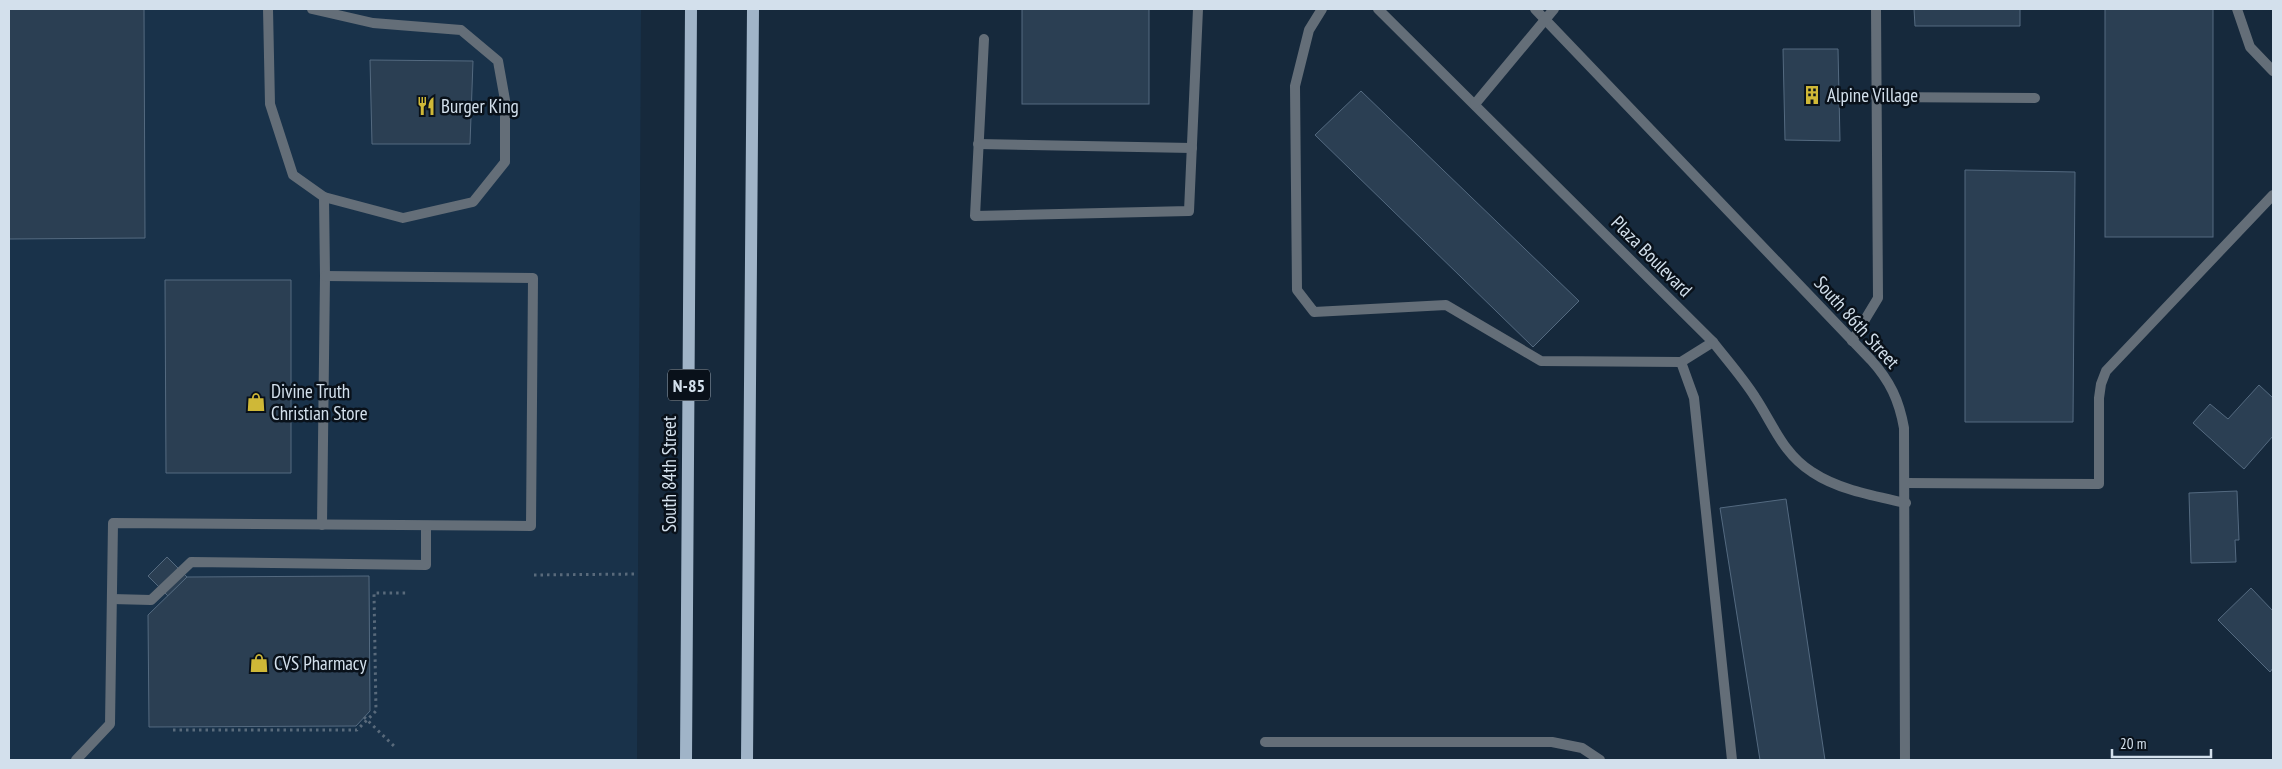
<svg xmlns="http://www.w3.org/2000/svg" width="2282" height="769" font-family="'PT Sans Narrow',sans-serif">
	<style>
		.built { fill: #19324a }
		.building { fill: #2b3f53; stroke: #546a80 }
		.lines { fill: none; stroke-linecap: round; stroke-linejoin: round }
		.path { stroke: #596a7b; stroke-width: 3; stroke-dasharray: 2.5 4; stroke-linecap: butt }
		.lane { stroke: #646e78; stroke-width: 10 }
		.street { stroke: #646e78; stroke-width: 10 }
		.primary { stroke: #a0b4c8; stroke-width: 12 }
		.labels { text-anchor: middle; dominant-baseline: central; stroke-width: 5; stroke-linejoin: round; paint-order: stroke }
		.shield { fill: #09111a; stroke: #96a2ad; stroke-width: 1 }
		.shield-label { font-size: 18px; font-weight: bold; fill: #d3e0ec }
		.poi-label { font-size: 19px; fill: #d3e0ec; stroke: #09111a; text-anchor: start }
		.street-label { font-size: 19px; fill: #d3e0ec; stroke: #09111a }
	</style>
	<rect width="100%" height="100%" fill="#16293c"/>
	<!-- built -->
	<polygon class="built" points="9,9 641,9 637,760 9,760"/>
	<!-- building -->
	<g class="building">
		<polygon points="9,9 144,9 145,238 9,239"/>
		<rect x="1022" y="9" width="127" height="95"/>
		<polygon points="1914,9 2020,9 2020,26 1915,26"/>
		<rect x="2105" y="9" width="108" height="228"/>
		<polygon points="1783,49 1838,49 1840,141 1785,140"/>
		<polygon points="370,60 473,61 470,144 372,144"/>
		<polygon points="1361,91 1579,301 1533,347 1315,135"/>
		<polygon points="1965,170 2075,172 2073,422 1965,422"/>
		<polygon points="165,280 291,280 291,473 166,473"/>
		<polygon points="2259,385 2273,398 2273,436 2244,469 2193,423 2210,404 2228,419"/>
		<polygon points="2237,491 2239,540 2235,540 2236,562 2191,563 2189,493"/>
		<polygon points="1786,499 1825,760 1760,760 1720,508"/>
		<polygon points="167,557 187,577 168,596 148,576"/>
		<polygon points="369,576 370,711 356,726 149,727 148,615 187,577"/>
		<polygon points="2251,588 2273,611 2273,668 2270,672 2218,620"/>
	</g>
	<g class="lines">
		<!-- path -->
		<g class="path">
			<polyline points="534,575 638,574"/>
			<polyline points="364,717 395,747"/>
			<polyline points="173,730 357,730 376,711 374,593 407,593"/>
		</g>
		<!-- lane -->
		<g class="lane">
			<polyline points="268,9 270,104 293,175 324,197 403,218 473,202 505,162 505,100 498,61 461,30 373,23 312,9"/>
			<polyline points="1322,9 1309,30 1295,86 1297,290 1314,312 1446,305 1541,361 1681,362 1713,342"/>
			<polyline points="2237,9 2250,47 2273,71"/>
			<polyline points="984,39 975,216 1189,211 1198,9"/>
			<polyline points="1876,97 2035,98"/>
			<polyline points="978,144 1192,148"/>
			<polyline points="1852,341 1878,298 1876,9"/>
			<polyline points="1681,362 1694,398 1732,760"/>
			<polyline points="1906,483 2099,484 2099,398 2101,384 2106,371 2273,195"/>
			<polyline points="322,525 325,276 324,197"/>
			<polyline points="112,599 151,600 191,562 426,565 426,526"/>
			<polyline points="1265,742 1552,742 1582,748 1600,760"/>
			<polyline points="76,760 110,724 113,523 531,526 533,278 325,276"/>
		</g>
		<!-- street -->
		<g class="street">
			<path d="M1378,9l335,333c14,18 30,36 42,55 18,27 28,57 57,75 27,18 62,24 94,31"/>
			<path d="M1535,9l336,351c19,21 28,40 33,68l1,332"/>
			<polyline points="1475,104 1554,9"/>
		</g>
		<!-- primary -->
		<g class="primary">
			<polyline points="686,760 691,9"/>
			<polyline points="747,760 753,9"/>
		</g>
	</g>
	<!-- icons -->
	<defs>
		<g id="building-bare" transform="scale(1.5)"><path d="M-4-6H4V6H1V3H-1V6H-4ZM-2.5-4.3h1.7v1.8h-1.7ZM.8-4.3h1.7v1.8H.8ZM-2.5-1h1.7V.8h-1.7ZM.8-1h1.7V.8H.8Z" fill="#cfb837" stroke="#09111a" stroke-width="2.5" paint-order="stroke"/></g>
		<g id="restaurant-bare" transform="scale(1.5)"><path d="M-5-6h1v4h1v-4h1v4h1v-4h1v5L-1.5 .5V6h-2V.5L-5-1ZM5-6V6H3V1.5H1.5Q1.5-4 5-6Z" fill="#cfb837" stroke="#09111a" stroke-width="2.5" paint-order="stroke"/></g>
		<g id="shop-bare" transform="scale(1.5)"><path d="M-5-2.5h2.3a2.7 3.5 0 0 1 5.4 0H5L5.5 6h-11ZM-1.5-2.5h3a1.5 2.3 0 0 0-3 0Z" fill="#cfb837" stroke="#09111a" stroke-width="2.5" paint-order="stroke"/></g>
	</defs>
	<g fill-rule="evenodd">
		<use href="#building-bare" x="1812" y="95"/>
		<use href="#restaurant-bare" x="426" y="106"/>
		<use href="#shop-bare" x="256" y="402"/>
		<use href="#shop-bare" x="259" y="663"/>
	</g>
	<g class="labels">
		<!-- shield labels -->
		<rect class="shield" x="668" y="369.5" width="42" height="31" rx="4"/>
		<g class="shield-label">
			<text x="689" y="385">N-85</text>
		</g>
		<!-- poi labels -->
		<g class="poi-label">
			<text x="1827" y="95">Alpine Village</text>
			<text x="441" y="106">Burger King</text>
			<text x="271" y="391">Divine Truth<tspan x="271" dy="22">Christian Store</tspan></text>
			<text x="274" y="663">CVS Pharmacy</text>
		</g>
		<!-- street labels -->
		<g class="street-label">
			<text transform="translate(1652 256) rotate(45)">Plaza Boulevard</text>
			<text transform="translate(1857 322) rotate(48)">South 86th Street</text>
			<text transform="translate(669 474) rotate(-90)">South 84th Street</text>
		</g>
	</g>
	<!-- border -->
	<rect width="2282" height="769" fill="none" stroke="#d3e0ec" stroke-width="20"/>
	<!-- scale -->
	<path d="M2112 749v8h99v-8" fill="none" stroke="#d3e0ec" stroke-width="2.5"/>
	<text x="2120" y="749" font-size="15" fill="#d3e0ec" stroke="#09111a" stroke-width="4" paint-order="stroke">20 m</text>
</svg>
